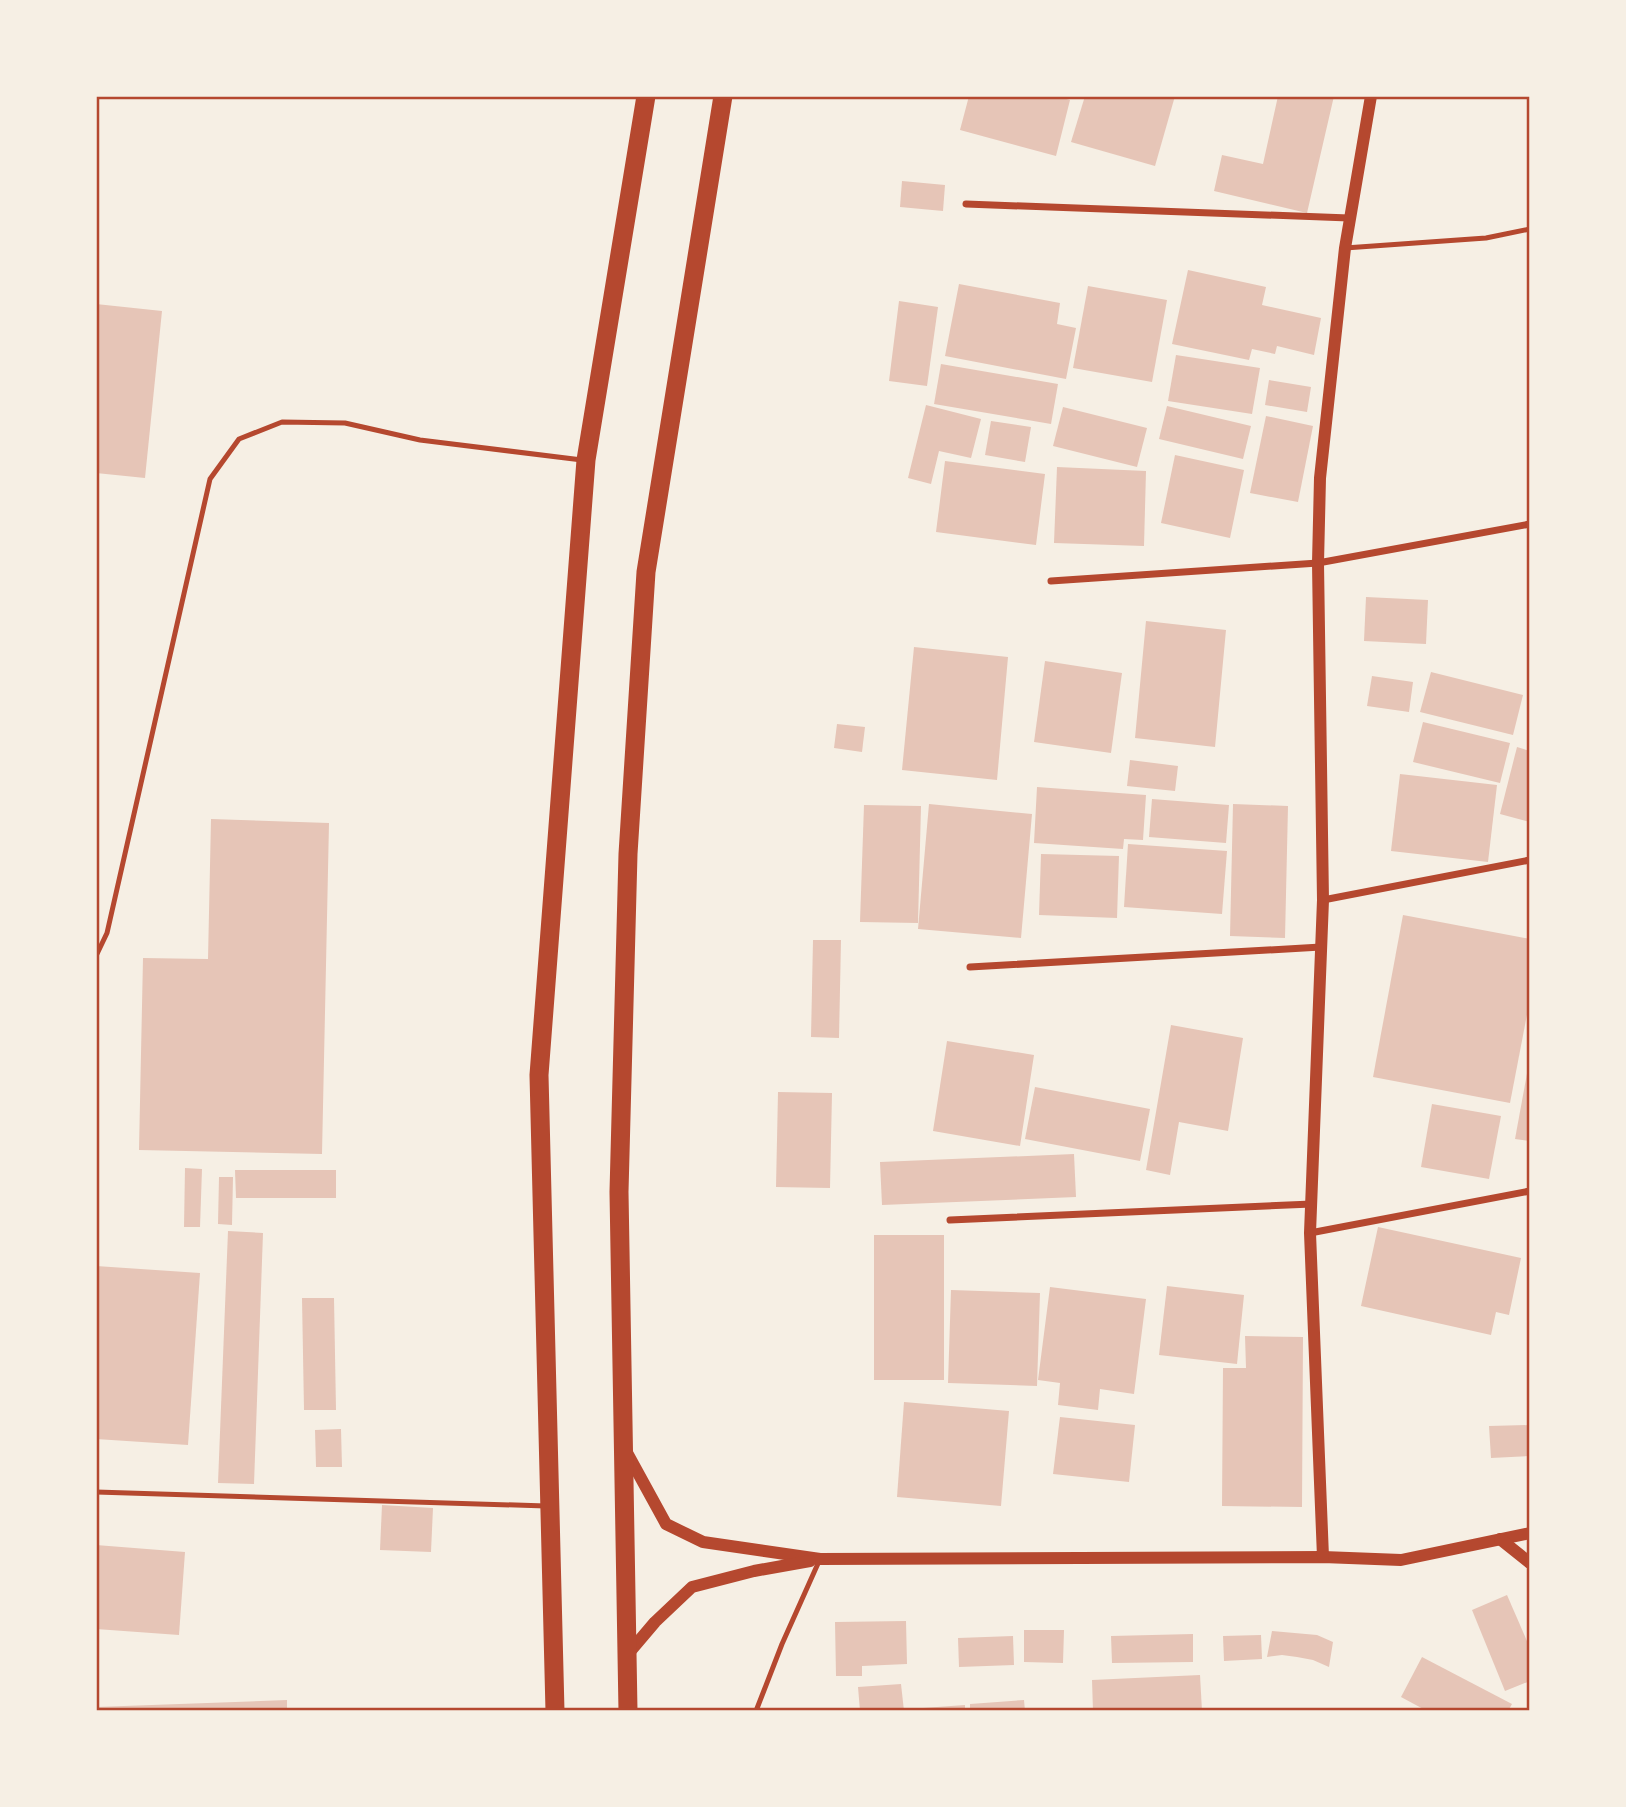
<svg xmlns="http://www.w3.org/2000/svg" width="1626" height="1807" font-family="Ubuntu,sans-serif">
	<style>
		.building { fill: #e6c5b7 }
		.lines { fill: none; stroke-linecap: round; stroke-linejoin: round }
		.service { stroke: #b5482f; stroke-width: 5 }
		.minor { stroke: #b5482f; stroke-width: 7 }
		.tertiary { stroke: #b5482f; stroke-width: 12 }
		.trunk { stroke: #b5482f; stroke-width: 19 }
		.neatline { fill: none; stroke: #b5482f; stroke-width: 2.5 }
	</style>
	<rect width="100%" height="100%" fill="#f6efe4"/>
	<!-- building -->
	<g class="building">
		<polygon points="969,96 1056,96 1070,100 1056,156 960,130"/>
		<polygon points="1085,96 1175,96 1155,166 1071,142"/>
		<polygon points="1278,96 1334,96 1307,213 1214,191 1222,155 1263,164"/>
		<polygon points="902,181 945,185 943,211 900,207"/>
		<polygon points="1188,270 1266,287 1262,305 1321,318 1314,355 1277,346 1275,354 1252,349 1249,360 1172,344"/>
		<polygon points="959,284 1060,303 1057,324 1076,328 1066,379 945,356"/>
		<polygon points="1088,286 1167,300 1152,382 1073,368"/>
		<polygon points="899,301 938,307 927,386 889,381"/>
		<polygon points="96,304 162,311 145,478 96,473"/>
		<polygon points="1176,355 1260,368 1252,414 1168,401"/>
		<polygon points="941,364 1058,384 1051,424 934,404"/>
		<polygon points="1269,380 1311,387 1307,412 1265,405"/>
		<polygon points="926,405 981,419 971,458 939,451 931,484 908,478"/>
		<polygon points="1167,406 1251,426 1243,459 1159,439"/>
		<polygon points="1063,407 1147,428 1137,467 1053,446"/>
		<polygon points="1266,416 1313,426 1298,502 1250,493"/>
		<polygon points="991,421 1031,427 1025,462 985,455"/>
		<polygon points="1175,455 1244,470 1230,538 1161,523"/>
		<polygon points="945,461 1045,474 1036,545 936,532"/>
		<polygon points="1057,467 1146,471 1144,546 1054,543"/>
		<polygon points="1366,597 1428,600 1426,644 1364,641"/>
		<polygon points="1146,621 1226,630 1215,747 1135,738"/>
		<polygon points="914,647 1008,657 997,780 902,770"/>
		<polygon points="1045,661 1122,673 1111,753 1034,742"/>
		<polygon points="1431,672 1523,695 1513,735 1420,712"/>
		<polygon points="1372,676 1413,682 1409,712 1367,706"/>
		<polygon points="1423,722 1510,743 1500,783 1413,762"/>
		<polygon points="837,724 865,727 862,752 834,748"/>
		<polygon points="1517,747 1530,751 1530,822 1500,814"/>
		<polygon points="1130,760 1178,766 1175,791 1127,786"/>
		<polygon points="1400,774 1497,785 1488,862 1391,851"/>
		<polygon points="1037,787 1146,795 1143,840 1124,839 1123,849 1034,843"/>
		<polygon points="1152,799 1229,805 1226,843 1149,837"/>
		<polygon points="929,804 1032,814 1021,938 918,929"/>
		<polygon points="1233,804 1288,806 1285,938 1230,936"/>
		<polygon points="864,805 921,806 918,923 860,922"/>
		<polygon points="211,819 329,823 322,1154 139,1150 143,958 208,959"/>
		<polygon points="1128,844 1227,851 1222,914 1124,907"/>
		<polygon points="1041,854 1119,856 1117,918 1039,915"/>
		<polygon points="1403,915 1530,939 1530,999 1510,1103 1373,1077"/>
		<polygon points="813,940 841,940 839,1038 811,1037"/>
		<polygon points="1171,1025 1243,1038 1228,1131 1179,1122 1170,1175 1146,1170"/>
		<polygon points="947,1041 1034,1055 1020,1146 933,1131"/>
		<polygon points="1528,1068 1530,1068 1530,1141 1515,1139"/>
		<polygon points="1035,1087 1150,1109 1140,1161 1025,1139"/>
		<polygon points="778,1092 832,1093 830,1188 776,1187"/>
		<polygon points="1432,1104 1501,1116 1489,1179 1421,1167"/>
		<polygon points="1074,1154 1076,1197 882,1205 880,1162"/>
		<polygon points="185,1168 202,1169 200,1227 184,1227"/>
		<polygon points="235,1170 336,1170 336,1198 236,1198"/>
		<polygon points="219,1177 233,1177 232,1225 218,1224"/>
		<polygon points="1378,1227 1521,1258 1509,1315 1496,1312 1491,1335 1361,1306"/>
		<polygon points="228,1231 263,1233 254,1484 218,1483"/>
		<rect x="874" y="1235" width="70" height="145"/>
		<polygon points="96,1266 200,1273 188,1445 96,1439"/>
		<polygon points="1167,1286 1244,1295 1237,1364 1159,1355"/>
		<polygon points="1050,1287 1146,1299 1134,1394 1100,1389 1098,1410 1058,1405 1060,1383 1038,1380"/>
		<polygon points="951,1290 1040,1293 1037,1386 948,1383"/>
		<polygon points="302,1298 334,1298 336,1410 304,1410"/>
		<polygon points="1245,1336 1303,1337 1302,1507 1222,1506 1223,1368 1246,1368"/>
		<polygon points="904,1402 1009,1411 1001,1506 897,1497"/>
		<polygon points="1060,1417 1135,1425 1129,1482 1053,1474"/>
		<polygon points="1530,1425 1530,1456 1491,1458 1489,1426"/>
		<polygon points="341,1429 342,1467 316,1467 315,1430"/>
		<polygon points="382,1505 433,1508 431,1552 380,1550"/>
		<polygon points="96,1545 185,1552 179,1635 96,1629"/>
		<polygon points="1507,1595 1530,1648 1530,1681 1505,1691 1472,1610"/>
		<polygon points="906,1621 907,1664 862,1666 862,1676 836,1676 835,1622"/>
		<polygon points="1024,1630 1064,1630 1063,1663 1024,1662"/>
		<polygon points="1272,1631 1317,1635 1333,1642 1329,1667 1313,1660 1297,1657 1282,1655 1267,1657"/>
		<polygon points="1193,1634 1193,1662 1112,1663 1111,1636"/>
		<polygon points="1261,1635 1262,1659 1224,1661 1223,1636"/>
		<polygon points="1013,1636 1014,1665 959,1667 958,1638"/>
		<polygon points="1422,1657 1512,1704 1508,1711 1427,1711 1401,1697"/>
		<polygon points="1200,1675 1202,1711 1093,1711 1092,1680"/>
		<polygon points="901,1684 904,1711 860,1711 858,1687"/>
		<polygon points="287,1700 287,1711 96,1711 96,1707"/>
		<polygon points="1024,1700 1025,1711 970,1711 970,1704"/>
		<polygon points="965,1705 965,1711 924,1711 923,1708"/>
	</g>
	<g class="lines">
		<!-- service -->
		<g class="service">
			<polyline points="1345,248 1486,238 1530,229"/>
			<polyline points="96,956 107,933 210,479 239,439 282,422 345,423 420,440 582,460"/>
			<polyline points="96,1492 546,1506"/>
			<polyline points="756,1711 782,1644 820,1559"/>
		</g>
		<!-- minor -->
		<g class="minor">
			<polyline points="966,204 1349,218"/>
			<polyline points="1051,581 1318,563 1530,524"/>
			<polyline points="1323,900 1530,860"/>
			<polyline points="970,967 1321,947"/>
			<polyline points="950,1220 1312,1204"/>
			<polyline points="1310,1233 1530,1191"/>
		</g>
		<!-- tertiary -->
		<g class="tertiary">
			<polyline points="626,1451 666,1524 703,1542 820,1559 1323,1557 1401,1560 1530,1533"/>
			<polyline points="1500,1539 1530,1563"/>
			<polyline points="1323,1557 1310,1233 1323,900 1318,563 1320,478 1345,248 1371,96"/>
			<polyline points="627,1655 655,1622 692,1587 754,1571 810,1561"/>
		</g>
		<!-- trunk -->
		<g class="trunk">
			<polyline points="555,1711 539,1075 586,460 646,96"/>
			<polyline points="628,1711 619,1192 628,854 646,572 723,96"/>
		</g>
	</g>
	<!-- border -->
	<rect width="1626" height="1807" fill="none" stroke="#f6efe4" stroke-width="196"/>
	<rect x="98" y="98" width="1430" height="1611" class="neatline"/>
</svg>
